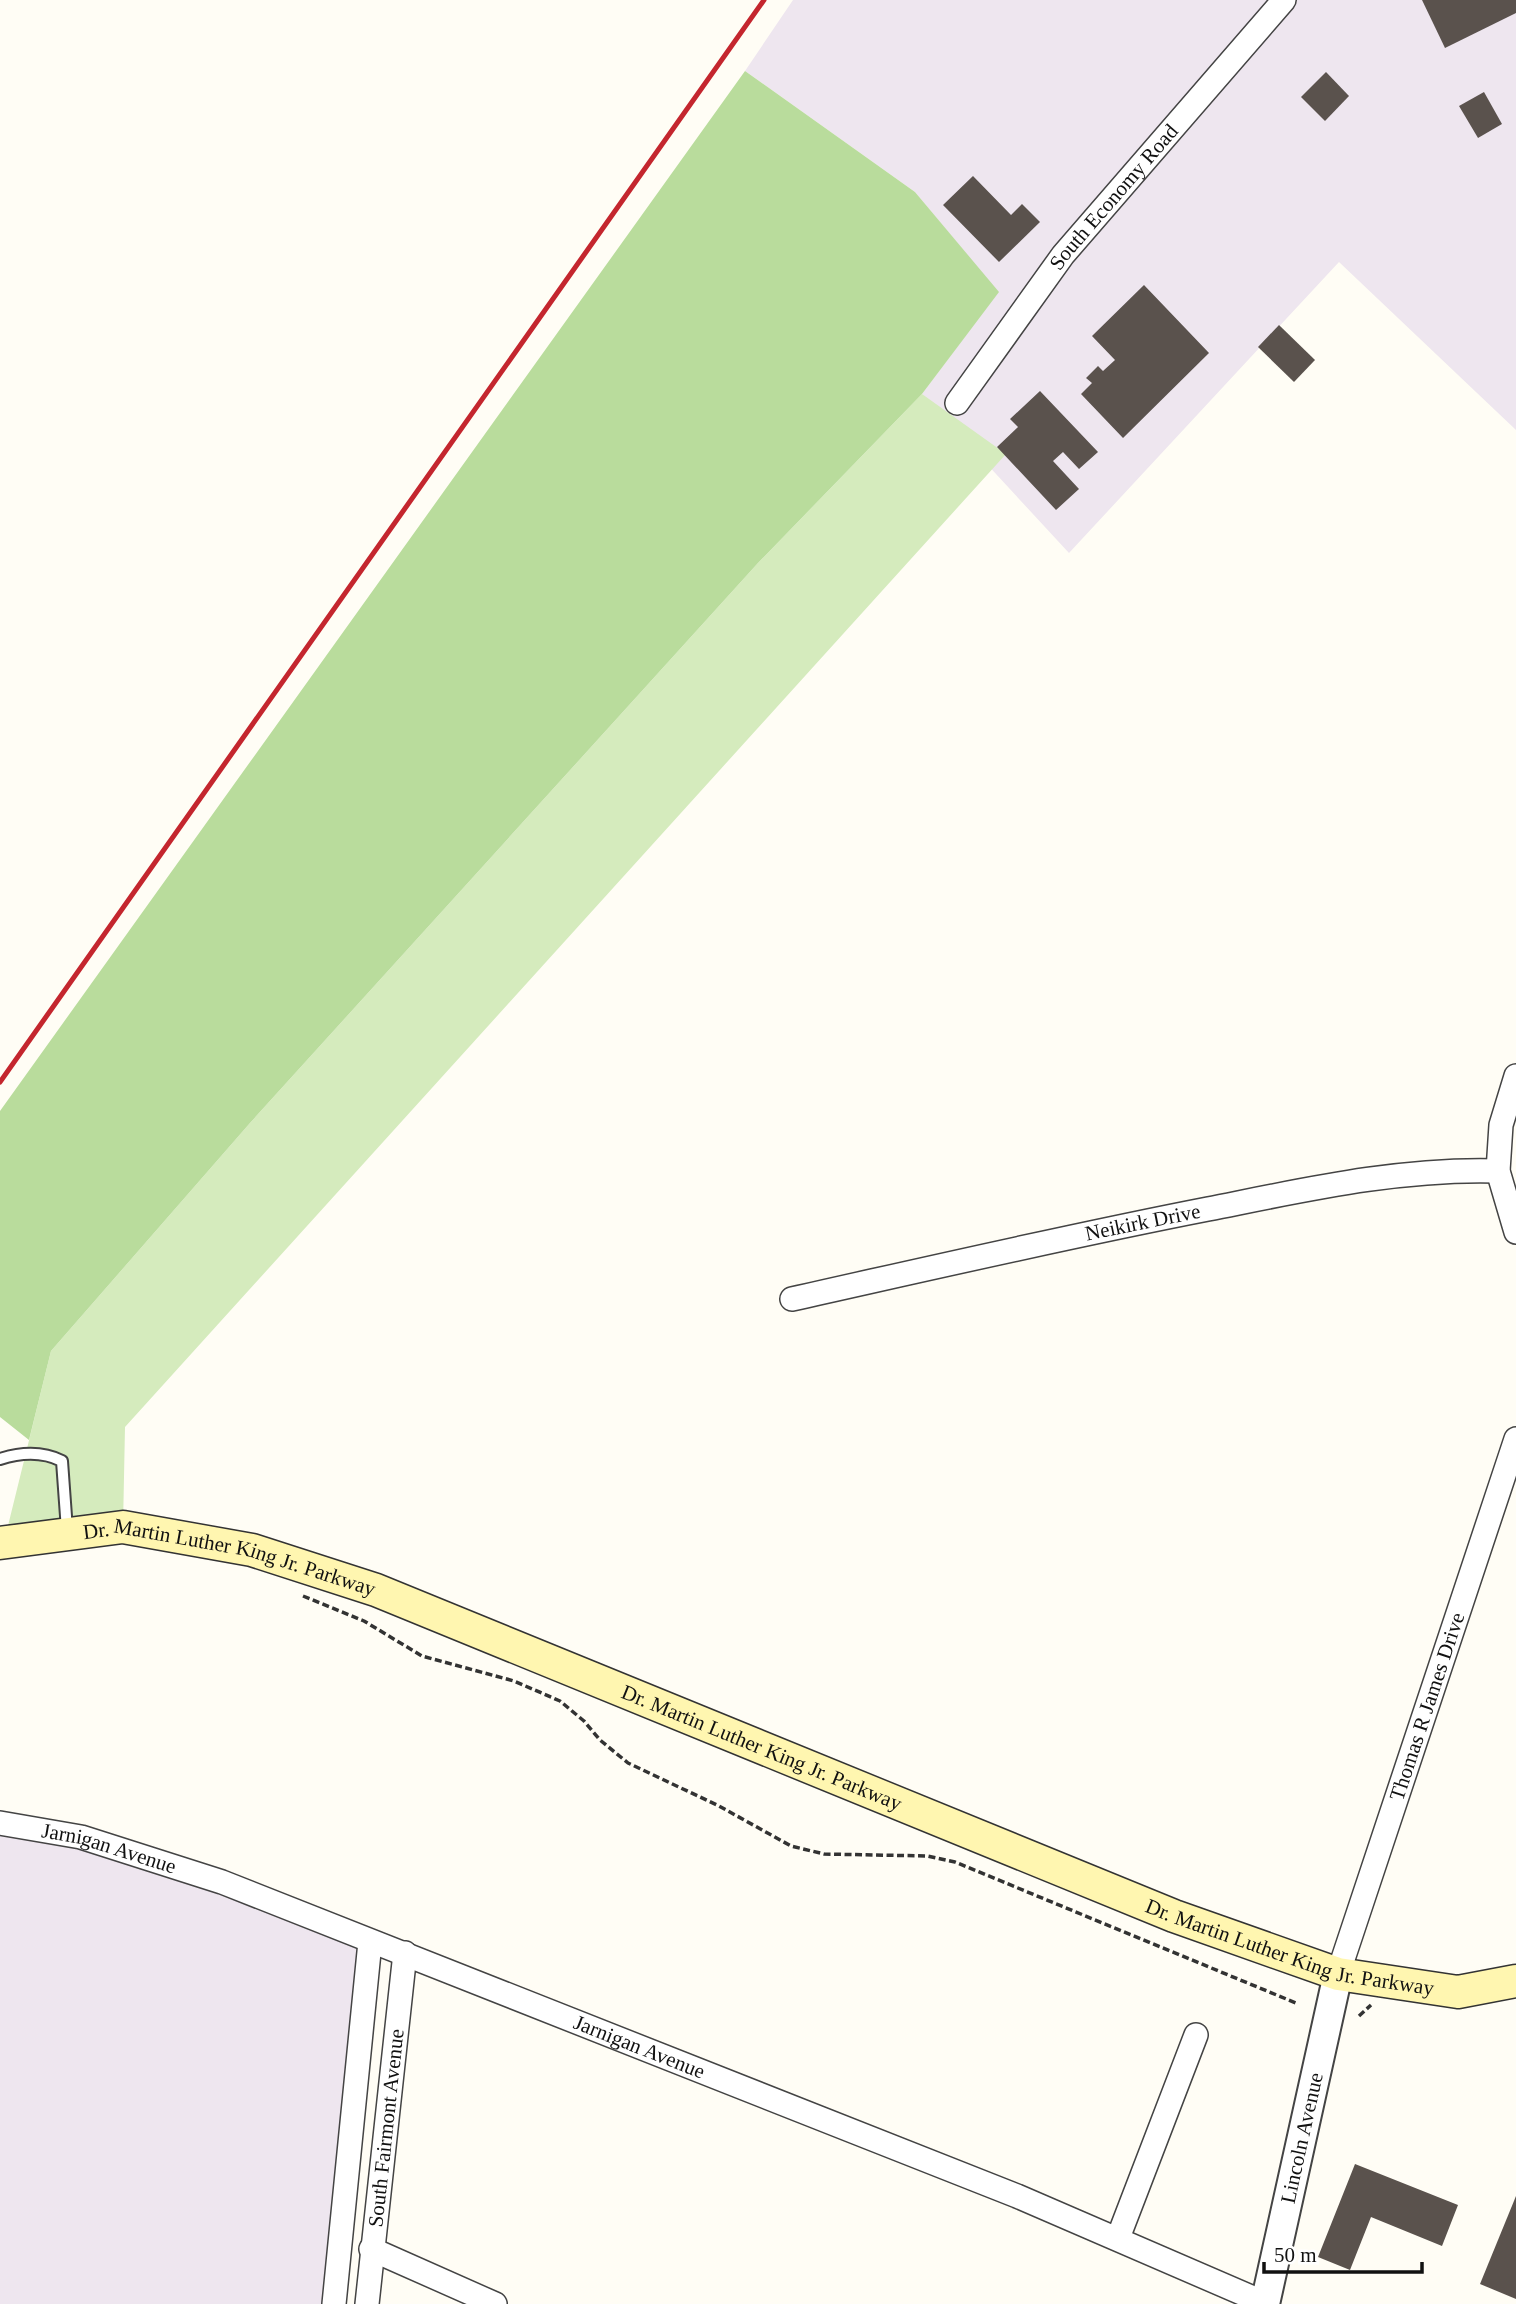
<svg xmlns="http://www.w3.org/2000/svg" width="1516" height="2304" font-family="'Times New Roman',serif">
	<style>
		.industrial { fill: #eee6ef }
		.green { fill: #d5ebbd }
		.forest { fill: #b9dc9c }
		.building { fill: #5a524d }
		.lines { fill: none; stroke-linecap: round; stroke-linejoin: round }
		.service-casing { stroke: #444; stroke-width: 14 }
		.minor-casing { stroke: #444; stroke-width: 26 }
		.tertiary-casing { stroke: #444; stroke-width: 32 }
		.secondary-casing { stroke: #333; stroke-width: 35 }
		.path { stroke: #333; stroke-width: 3.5; stroke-dasharray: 7 3.5; stroke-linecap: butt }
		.service { stroke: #fff; stroke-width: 10 }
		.minor { stroke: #fff; stroke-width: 23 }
		.tertiary { stroke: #fff; stroke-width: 28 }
		.secondary { stroke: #fff6b0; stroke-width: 32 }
		.rail { stroke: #c4262e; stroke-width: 5 }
		.labels { text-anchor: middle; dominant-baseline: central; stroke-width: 7; stroke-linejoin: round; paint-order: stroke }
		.street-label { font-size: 21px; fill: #111; stroke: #fff }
	</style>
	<rect width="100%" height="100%" fill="#fffdf5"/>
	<!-- industrial -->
	<g class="industrial">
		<polygon points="793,0 1516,0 1516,430 1339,262 1069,553 922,394 998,292 915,192 745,71"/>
		<polygon points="0,1833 100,1851 370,1942 334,2304 0,2304"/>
	</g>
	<!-- green -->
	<polygon class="green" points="922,394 1006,454 125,1427 123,1527 4,1542 51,1351 250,1123 758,563"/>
	<!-- forest -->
	<polygon class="forest" points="745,71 915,192 999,292 922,394 758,563 250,1123 51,1351 29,1440 0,1417 0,1111"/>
	<!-- building -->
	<g class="building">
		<polygon points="1422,0 1516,0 1516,13 1445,48"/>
		<polygon points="1326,72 1349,96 1325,121 1301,97"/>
		<polygon points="1484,92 1502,124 1478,138 1459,106"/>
		<polygon points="973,176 1011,215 1022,204 1040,222 999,262 943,205"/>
		<polygon points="1144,285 1209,353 1123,438 1081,394 1092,383 1086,378 1098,366 1103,371 1115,360 1092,336"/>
		<polygon points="1279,325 1315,360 1294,382 1258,347"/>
		<polygon points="1040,391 1098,452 1079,469 1063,452 1053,461 1079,489 1056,510 997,447 1018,427 1010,419"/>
		<polygon points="1355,2164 1458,2205 1442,2246 1371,2217 1350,2270 1318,2257"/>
		<polygon points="1516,2196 1516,2299 1480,2284"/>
	</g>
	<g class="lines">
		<!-- service casing -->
		<g class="service-casing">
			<path id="service" d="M0,1459c22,-7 42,-8 62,2l5,69"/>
		</g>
		<!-- minor casing -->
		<g class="minor-casing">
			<g id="minor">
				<path id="s1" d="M957,403l106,-148 221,-255"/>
				<polyline points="1516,1076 1501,1125 1498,1171 1516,1232"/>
				<path id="s2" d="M792,1299c139,-31 277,-63 416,-90 96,-19 192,-41 290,-38"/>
				<path id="s3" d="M0,1823l81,14 141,45 795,314 250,108"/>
				<path id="s4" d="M1338,1974l178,-535"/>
				<polyline points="1118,2238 1196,2035"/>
				<polyline points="371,2249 495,2304"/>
				<polyline points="334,2304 370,1942"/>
				<path id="s5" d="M367,2304l38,-351"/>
			</g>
		</g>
		<!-- tertiary casing -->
		<g class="tertiary-casing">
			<g id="tertiary">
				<path id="s6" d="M1265,2304l73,-330"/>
			</g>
		</g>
		<!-- secondary casing -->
		<g class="secondary-casing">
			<g id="secondary">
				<path id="s7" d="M0,1543l123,-16 129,23 124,40 798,326 164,58 120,18 58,-11"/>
			</g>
		</g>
		<!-- path -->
		<g class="path">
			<polyline points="303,1596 364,1621 422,1656 514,1681 560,1701 584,1721 600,1740 628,1763 719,1806 791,1846 824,1854 927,1856 955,1862 1296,2003"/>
			<polyline points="1359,2016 1371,2005"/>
		</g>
		<!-- service -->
		<use href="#service" class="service"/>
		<!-- minor -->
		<use href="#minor" class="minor"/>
		<!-- tertiary -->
		<use href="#tertiary" class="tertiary"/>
		<!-- secondary -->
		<use href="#secondary" class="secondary"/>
		<!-- rail -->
		<polyline class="rail" points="0,1082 764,0"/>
	</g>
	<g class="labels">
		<!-- street labels -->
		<g class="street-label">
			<text stroke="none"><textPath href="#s1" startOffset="259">South Economy Road</textPath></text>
			<text stroke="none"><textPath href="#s2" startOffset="359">Neikirk Drive</textPath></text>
			<text stroke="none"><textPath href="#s7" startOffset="234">Dr. Martin Luther King Jr. Parkway</textPath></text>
			<text stroke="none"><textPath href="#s4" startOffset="282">Thomas R James Drive</textPath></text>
			<text stroke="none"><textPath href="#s7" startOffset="802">Dr. Martin Luther King Jr. Parkway</textPath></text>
			<text stroke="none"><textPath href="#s3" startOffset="112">Jarnigan Avenue</textPath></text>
			<text stroke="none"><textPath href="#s7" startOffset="1368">Dr. Martin Luther King Jr. Parkway</textPath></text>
			<text stroke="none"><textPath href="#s3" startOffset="679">Jarnigan Avenue</textPath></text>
			<text stroke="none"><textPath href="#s5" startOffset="177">South Fairmont Avenue</textPath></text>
			<text stroke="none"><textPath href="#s6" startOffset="170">Lincoln Avenue</textPath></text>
		</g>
	</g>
	<!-- scale -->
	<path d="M1264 2262v10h158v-10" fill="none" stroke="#111111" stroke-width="3.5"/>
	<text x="1274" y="2262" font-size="21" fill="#111111" stroke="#ffffff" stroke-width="5" paint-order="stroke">50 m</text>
</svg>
